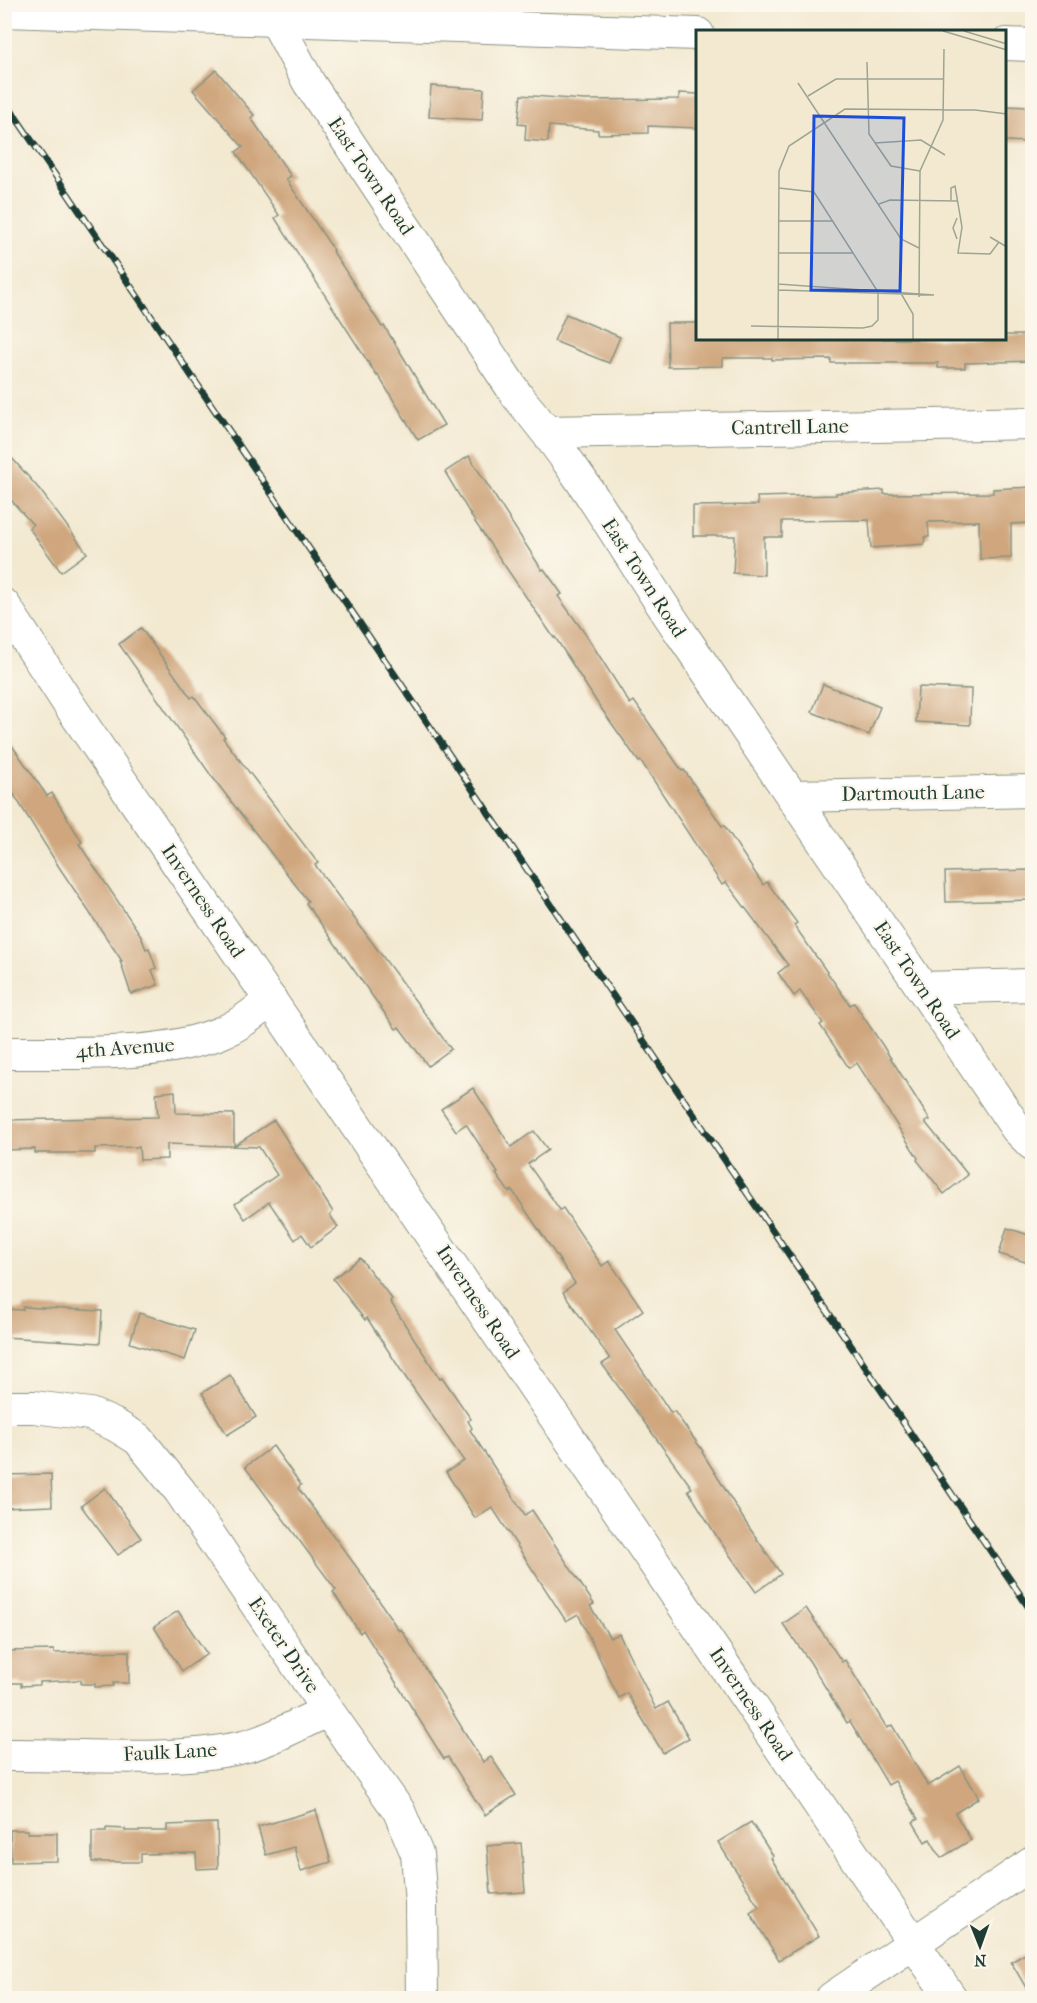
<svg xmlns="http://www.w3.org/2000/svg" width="1037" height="2003" font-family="'IM FELL French Canon',serif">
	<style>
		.building { fill: #cfa67d }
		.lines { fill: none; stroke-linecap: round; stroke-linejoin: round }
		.minor-casing { stroke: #899382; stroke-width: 34 }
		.minor { stroke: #fff; stroke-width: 32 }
		.rail-casing { stroke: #1f3d34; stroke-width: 7 }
		.rail { stroke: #fbf7ec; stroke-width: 4.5; stroke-dasharray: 14; stroke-linecap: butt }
		.labels { text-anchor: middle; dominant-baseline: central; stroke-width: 4.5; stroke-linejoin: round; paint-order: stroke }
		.street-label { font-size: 20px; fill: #1f3d34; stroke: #fbf7ec }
		.inset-road { fill: none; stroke: #9ea492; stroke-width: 1.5 }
		.view { fill: #1d4ed8; fill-opacity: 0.15; stroke: #1d4ed8; stroke-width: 3 }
		.inset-edge { fill: none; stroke: #1f3d34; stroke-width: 3 }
	</style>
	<rect width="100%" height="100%" fill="#fbf7ec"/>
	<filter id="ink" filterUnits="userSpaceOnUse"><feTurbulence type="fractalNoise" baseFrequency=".0167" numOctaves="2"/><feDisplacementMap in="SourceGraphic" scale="12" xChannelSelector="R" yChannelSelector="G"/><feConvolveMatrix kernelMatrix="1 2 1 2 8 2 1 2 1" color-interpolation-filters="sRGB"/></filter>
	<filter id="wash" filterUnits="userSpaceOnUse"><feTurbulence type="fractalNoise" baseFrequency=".008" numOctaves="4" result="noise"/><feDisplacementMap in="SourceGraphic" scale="24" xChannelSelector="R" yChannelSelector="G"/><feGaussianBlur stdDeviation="1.35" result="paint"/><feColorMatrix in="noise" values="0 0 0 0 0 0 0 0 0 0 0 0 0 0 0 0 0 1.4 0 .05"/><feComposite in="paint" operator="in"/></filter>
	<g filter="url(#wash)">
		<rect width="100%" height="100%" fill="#f3e9d1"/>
		<g id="blocks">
			<!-- building -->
			<g class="building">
				<polygon points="216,70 254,115 251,118 291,176 286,179 333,249 332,250 382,327 384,326 404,358 444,425 418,440 378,375 377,376 275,218 279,215 236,152 243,147 193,90"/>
				<polygon points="431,86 484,89 482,120 429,117"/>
				<polygon points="679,93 698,94 698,128 648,126 648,133 598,134 598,130 549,126 548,142 525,140 526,125 518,124 521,95 584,100 679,99"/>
				<polygon points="1005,106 1032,107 1032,142 1005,141"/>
				<polygon points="566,314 620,337 609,363 554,341"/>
				<polygon points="667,323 698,323 698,339 1005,339 1005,335 1032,335 1032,361 965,363 965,368 938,368 938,363 831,363 831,359 772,360 772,358 723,358 723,366 668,367"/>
				<polygon points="4,449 40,490 87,553 61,572 29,528 33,525 4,492"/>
				<polygon points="469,456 542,570 544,569 562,594 558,596 586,635 630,704 634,701 682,771 684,770 722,826 724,825 763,885 767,882 797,923 794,925 850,1005 854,1003 883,1046 930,1120 925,1122 968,1175 944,1194 917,1160 918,1158 857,1063 849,1068 820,1025 823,1023 800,991 794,996 778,973 788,965 726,882 722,885 641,761 639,762 598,704 555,637 554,638 475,522 445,472"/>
				<polygon points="1032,487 1032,523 1011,524 1011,558 980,559 979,521 928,522 929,537 925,537 924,544 871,548 869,520 782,521 782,537 764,537 764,575 733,573 735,536 693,536 693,506 758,505 757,497 836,495 836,493 884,490 884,494 993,493 993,489"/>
				<polygon points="141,628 191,698 194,696 225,737 223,738 318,863 315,865 451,1049 428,1066 399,1027 396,1029 306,903 308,901 210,774 119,644"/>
				<polygon points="823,684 880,707 869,735 812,712"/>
				<polygon points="918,687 971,689 970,725 916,722"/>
				<polygon points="4,734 47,796 52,793 82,842 79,844 140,934 146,949 149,948 156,968 152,970 158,985 131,994 120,961 122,961 59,867 13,793 4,799"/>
				<polygon points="1032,870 1032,900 946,902 945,872"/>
				<polygon points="473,1088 511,1147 534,1131 548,1150 528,1164 560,1210 563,1208 602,1266 609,1261 643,1310 615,1330 671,1413 674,1411 703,1451 702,1452 746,1523 781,1574 756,1592 719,1540 688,1490 692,1488 602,1364 610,1359 563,1292 575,1283 512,1190 509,1192 496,1174 498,1173 466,1124 456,1131 441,1109"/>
				<polygon points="175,1091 176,1113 234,1114 234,1146 274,1120 333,1212 330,1215 338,1227 311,1247 302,1234 295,1240 269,1202 245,1219 235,1204 277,1175 259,1147 167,1144 167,1159 140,1160 139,1147 95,1148 95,1153 35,1153 35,1149 4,1150 4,1120 158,1117 156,1093"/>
				<polygon points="1007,1228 1032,1236 1032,1264 999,1254"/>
				<polygon points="360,1258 392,1299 390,1301 440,1379 442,1377 471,1419 468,1421 472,1428 470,1430 525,1515 532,1510 594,1604 590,1606 610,1638 619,1634 656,1709 668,1702 689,1738 663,1753 627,1693 619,1698 578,1614 566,1621 492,1507 475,1518 446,1472 464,1461 404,1375 367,1318 365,1320 333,1279"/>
				<polygon points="23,1307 102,1311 100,1343 4,1337 4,1309 23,1310"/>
				<polygon points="139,1313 195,1330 185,1360 130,1343"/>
				<polygon points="230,1375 256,1417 227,1435 202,1393"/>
				<polygon points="273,1446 301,1485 298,1488 361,1573 399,1631 401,1629 483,1762 491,1757 516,1795 485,1815 448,1757 444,1759 363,1630 360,1633 333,1592 336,1590 245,1467"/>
				<polygon points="51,1474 52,1506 4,1508 4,1475"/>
				<polygon points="105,1488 141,1538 118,1555 81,1506"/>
				<polygon points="806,1608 842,1662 845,1660 887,1728 892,1725 928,1786 960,1766 979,1798 955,1813 971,1840 941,1858 930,1839 925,1842 913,1822 918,1819 895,1781 888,1785 850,1721 847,1723 810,1662 783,1624"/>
				<polygon points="178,1611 207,1654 182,1671 154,1627"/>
				<polygon points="54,1650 54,1653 129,1651 129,1683 113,1683 113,1686 95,1687 95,1684 81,1684 81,1680 39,1682 39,1685 21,1686 21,1683 7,1683 6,1651"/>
				<polygon points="316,1810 331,1862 301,1871 294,1847 266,1855 258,1827"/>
				<polygon points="751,1822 773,1856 771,1858 819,1936 779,1960 750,1913 759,1907 718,1842"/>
				<polygon points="217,1823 218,1868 197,1869 196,1853 141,1854 141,1862 92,1862 92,1831 106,1831 106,1828 125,1829 125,1831 167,1831 167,1825"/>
				<polygon points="10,1830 28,1830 28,1833 57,1833 57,1861 11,1862"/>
				<polygon points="521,1843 525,1892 491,1894 487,1846"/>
				<polygon points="1032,1950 1032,1998 1011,1962"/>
			</g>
		</g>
	</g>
	<g filter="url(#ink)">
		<use href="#blocks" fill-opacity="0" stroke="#899382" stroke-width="1.5"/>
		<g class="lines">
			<!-- minor casing -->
			<g class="minor-casing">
				<g id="minor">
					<path d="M267,4l42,79 209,314c64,74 111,161 167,242 112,163 222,326 332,490l15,15"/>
					<polyline points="4,11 698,34"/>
					<polyline points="1006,44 1032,45"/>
					<polyline points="548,432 1032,423"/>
					<path d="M4,605l64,98c294,432 591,862 883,1295"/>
					<polyline points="794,796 1032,791"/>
					<polyline points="922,988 1032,985"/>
					<path d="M4,1053c67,-1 155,5 216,-20 19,-7 35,-21 51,-33"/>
					<polyline points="4,1407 34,1407 90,1414 115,1425 138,1439 180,1491 328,1711 399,1811 417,1854 421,1903 422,1998"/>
					<path d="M4,1755c74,-1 163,8 235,-7 32,-7 60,-25 89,-37"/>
					<polyline points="832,1998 1032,1863"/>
				</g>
			</g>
			<!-- minor -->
			<use href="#minor" class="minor"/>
			<!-- rail casing -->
			<g class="rail-casing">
				<polyline id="rail" points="4,100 1032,1612"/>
			</g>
			<!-- rail -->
			<use href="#rail" class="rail"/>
		</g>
	</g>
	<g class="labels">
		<!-- street labels -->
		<g class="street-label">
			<text transform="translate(371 176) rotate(56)">East Town Road</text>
			<text transform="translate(790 427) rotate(-1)">Cantrell Lane</text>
			<text transform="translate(644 578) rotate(57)">East Town Road</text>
			<text transform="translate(913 793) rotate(-1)">Dartmouth Lane</text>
			<text transform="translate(203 901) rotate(56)">Inverness Road</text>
			<text transform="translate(917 980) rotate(56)">East Town Road</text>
			<text transform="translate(125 1048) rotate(-4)">4th Avenue</text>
			<text transform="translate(478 1302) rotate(56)">Inverness Road</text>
			<text transform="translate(284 1645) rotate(56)">Exeter Drive</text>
			<text transform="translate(751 1704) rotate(56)">Inverness Road</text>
			<text transform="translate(170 1752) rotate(-3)">Faulk Lane</text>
		</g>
	</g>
	<!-- overview -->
	<g transform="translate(696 30)">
		<rect width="310" height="310" fill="#f3e9d1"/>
		<path class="inset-road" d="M247,1l64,19M268,1l43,13M171,32l2,72 22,32 29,5M102,53l103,156 18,9M112,66l28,-17h108M179,113l46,-3 24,15M255,170v-12l4,-2 7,41 -4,26 32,1 9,-12M183,174l11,-4 67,1M83,191h54M294,207l17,10M261,209l-4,-11 4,-10M83,223h74M82,254l156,11 -156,-5M203,260l14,24v26M223,267l1,-126 23,-51 1,-71M55,296l112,2 9,-2 6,-6v-28l-64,-100 -35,-4M82,310l1,-169 10,-25 56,-37 130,1 32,4"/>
		<path class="view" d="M118,86l90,2 -4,173 -89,-1z"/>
		<rect width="310" height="310" class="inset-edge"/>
	</g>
	<!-- margin -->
	<rect width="1037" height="2003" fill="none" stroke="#fbf7ec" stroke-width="24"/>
	<!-- north arrow -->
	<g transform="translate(980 1946) rotate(179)" stroke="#fbf7ec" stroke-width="4.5" paint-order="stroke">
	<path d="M0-4.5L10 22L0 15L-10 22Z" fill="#1f3d34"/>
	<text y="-9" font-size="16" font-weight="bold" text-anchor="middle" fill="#1f3d34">N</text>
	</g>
</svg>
